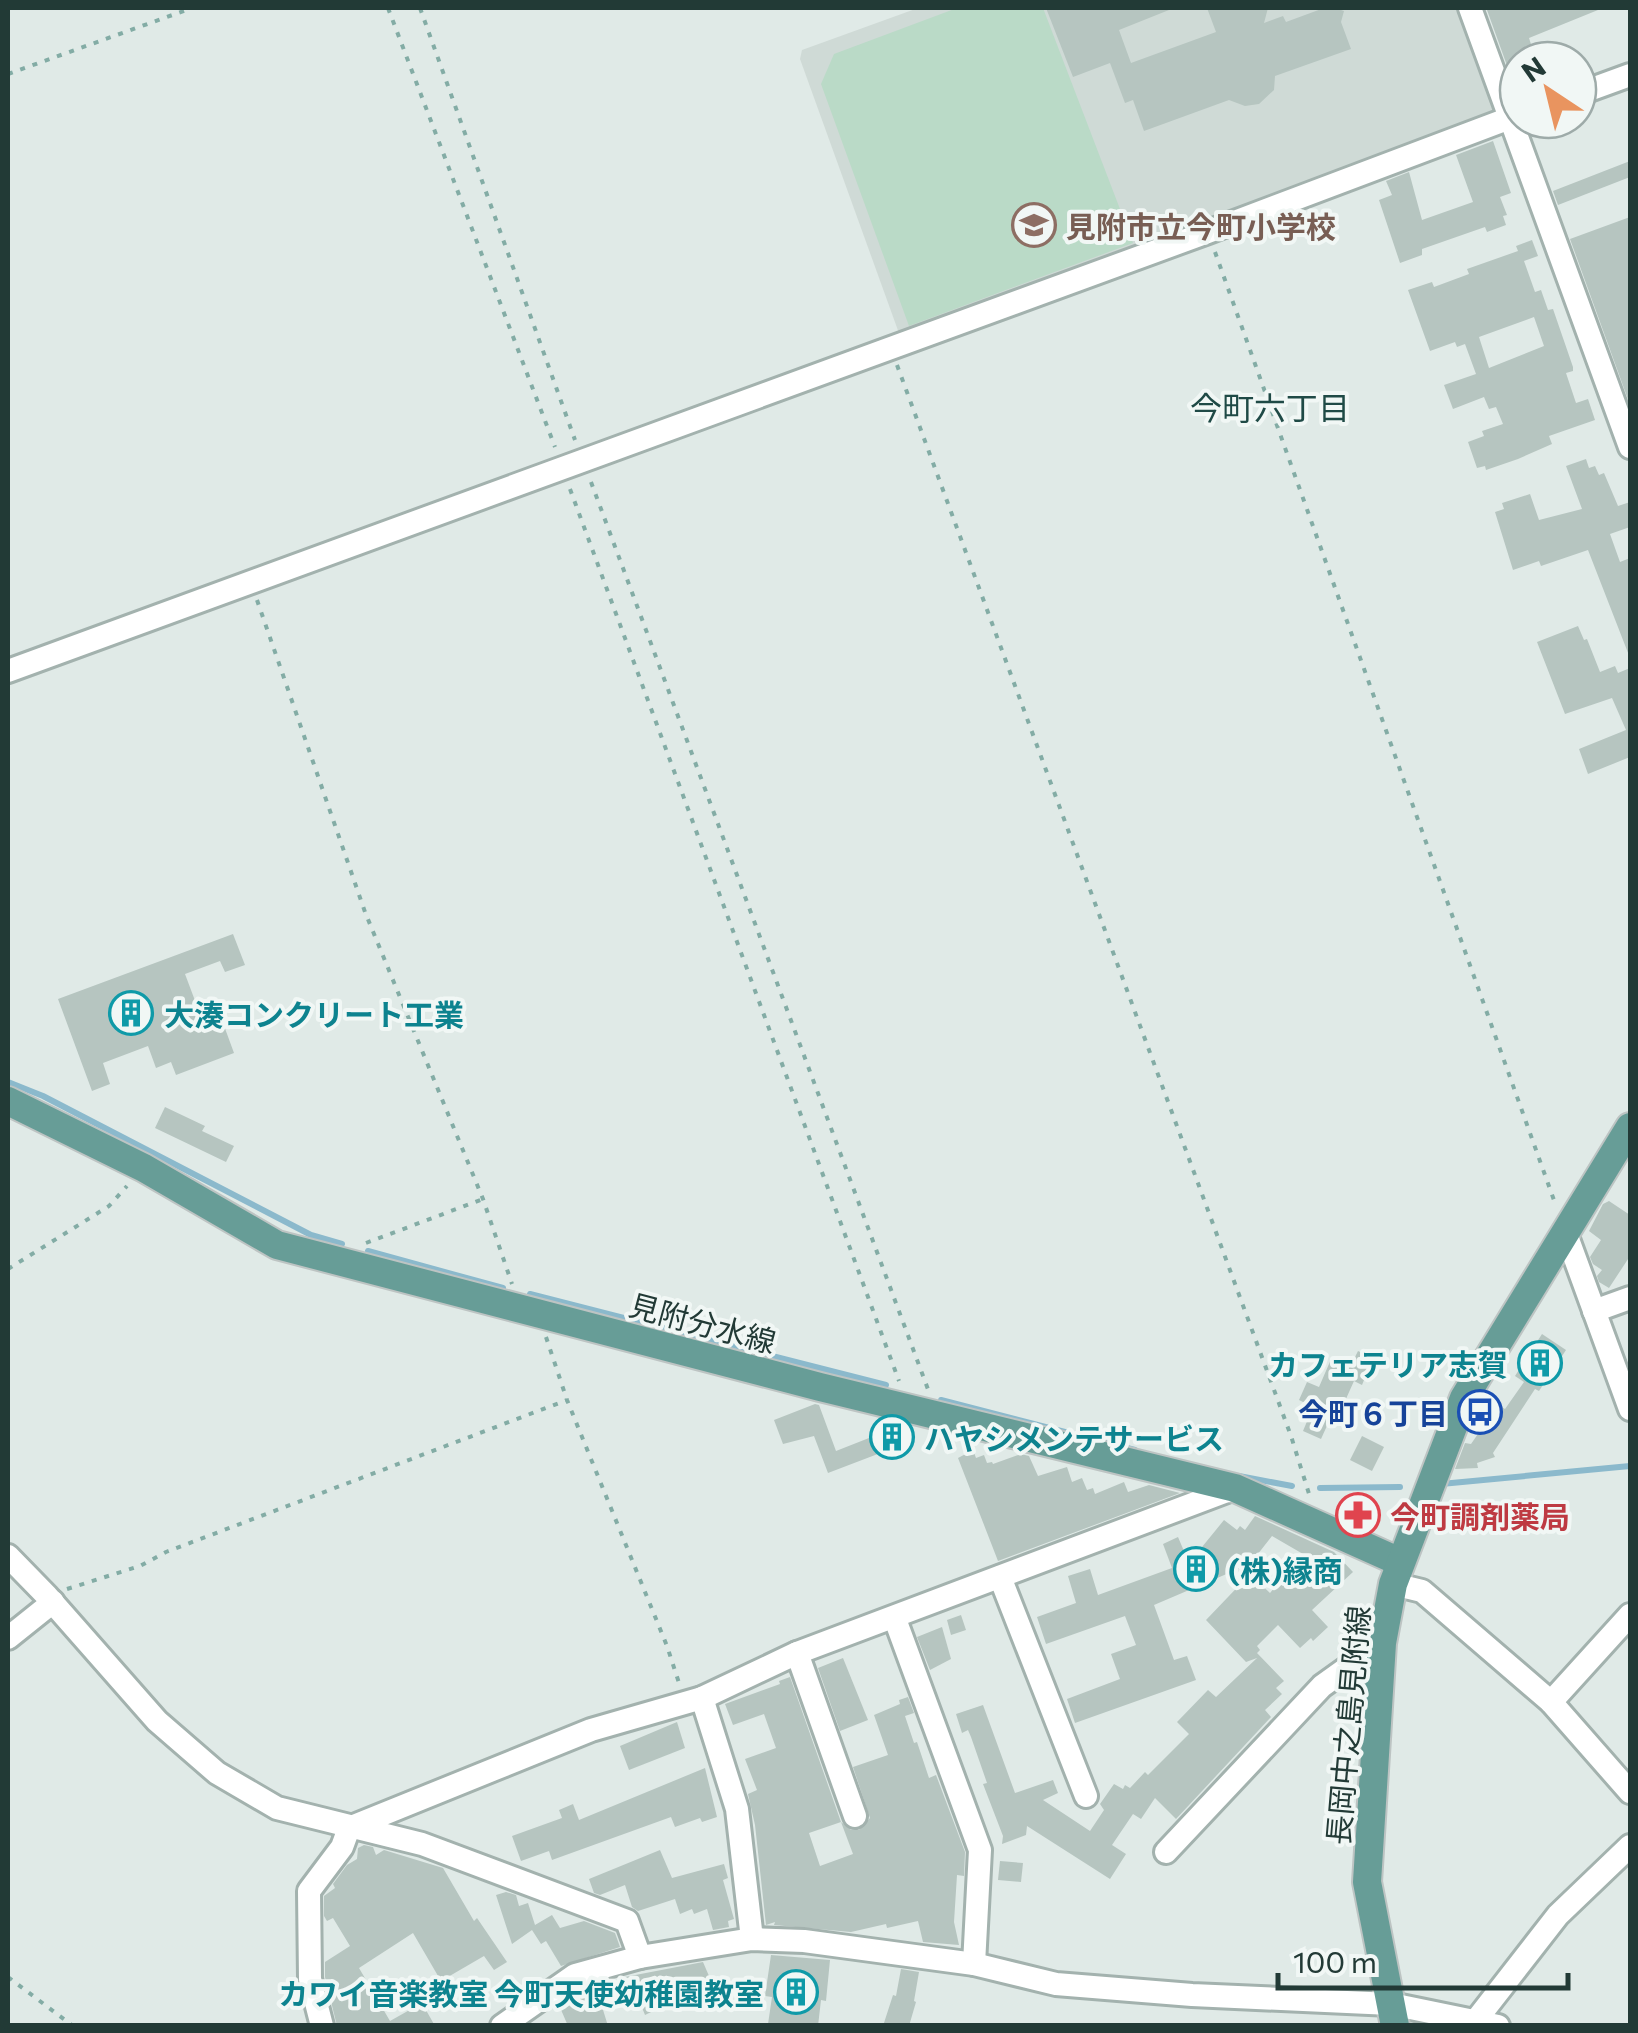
<svg xmlns="http://www.w3.org/2000/svg" width="1638" height="2033" font-family="Commissioner,'Noto Sans JP',sans-serif">
	<style>
		.built { fill: #cfdad6 }
		.green { fill: #badac7 }
		.lines { fill: none; stroke-linecap: round; stroke-linejoin: round }
		.stream { stroke: #8bb9cc; stroke-width: 6 }
		.building { fill: #b6c5c0; fill-rule: evenodd }
		.minor-casing { stroke: #a3b2ae; stroke-width: 28 }
		.major-casing { stroke: #bdc4c3; stroke-width: 32 }
		.path { stroke: #83aca5; stroke-width: 4; stroke-dasharray: 5 8; stroke-linecap: butt }
		.minor { stroke: #fff; stroke-width: 22 }
		.major { stroke: #679d97; stroke-width: 28 }
		.labels { text-anchor: middle; dominant-baseline: central; stroke-width: 8; stroke-linejoin: round; paint-order: stroke }
		.education-label { font-size: 30px; font-weight: bold; fill: #785e54; stroke: #f1f7f5; text-anchor: start }
		.culture-label { font-size: 30px; font-weight: bold; fill: #0d838f; stroke: #f1f7f5; text-anchor: start }
		.street-label { font-size: 30px; fill: #223a36; stroke: #f1f7f5 }
		.transit-label { font-size: 30px; font-weight: bold; fill: #164399; stroke: #f1f7f5; text-anchor: end }
		.health-label { font-size: 30px; font-weight: bold; fill: #be3a42; stroke: #f1f7f5; text-anchor: start }
		.neighbourhood-label { font-size: 32px; fill: #1f4a46; stroke: #f1f7f5 }
	</style>
	<rect width="100%" height="100%" fill="#e0eae7"/>
	<!-- built -->
	<polygon class="built" points="918,8 1459,8 1497,114 900,336 800,59 802,50"/>
	<!-- green -->
	<polygon class="green" points="957,8 1043,8 1133,243 909,326 821,84 834,54"/>
	<g class="lines">
		<!-- stream -->
		<g class="stream">
			<polyline points="8,1082 43,1096 311,1235 342,1244"/>
			<polyline points="368,1251 503,1288"/>
			<polyline points="530,1294 886,1385"/>
			<polyline points="941,1400 1135,1450"/>
			<polyline points="1239,1476 1292,1486"/>
			<polyline points="1441,1484 1630,1466"/>
			<polyline points="1320,1488 1400,1487"/>
		</g>
	</g>
	<!-- building -->
	<g class="building">
		<polygon points="1046,8 1174,8 1119,30 1131,63 1216,32 1207,8 1268,8 1264,23 1283,16 1286,22 1324,8 1335,8 1344,11 1341,22 1351,49 1275,76 1274,90 1259,104 1245,106 1229,100 1144,131 1133,100 1125,103 1110,63 1073,77"/>
		<polygon points="1492,8 1598,8 1598,10 1529,38 1536,60 1518,60 1518,96 1487,10"/>
		<polygon points="1493,141 1511,193 1500,197 1507,215 1503,216 1506,225 1487,232 1485,227 1422,249 1422,255 1400,263 1379,200 1392,195 1386,181 1409,172 1422,220 1473,202 1456,155"/>
		<polygon points="1630,161 1630,177 1558,205 1553,191"/>
		<polygon points="1630,217 1630,405 1570,239"/>
		<path d="M1532,240l6,16 -14,5 11,31 6,-2 7,20 5,-1 20,58v4l-7,2 10,30 12,-4 7,21 -46,16 3,8 -34,15 -32,11 -1,-4 -8,2 -9,-26 16,-6 -2,-5 21,-7 -7,-17 -7,2 -5,-12 -31,12 -9,-24 32,-11 -11,-30 -8,3 -2,-5 -25,9 -22,-61 24,-8 2,5 35,-13 -2,-5 51,-18 -2,-5zM1534,317l10,29 -55,22 -10,-31z"/>
		<polygon points="1586,459 1589,468 1595,466 1599,475 1604,473 1618,506 1630,502 1630,527 1610,534 1620,562 1630,558 1630,658 1588,550 1541,566 1539,561 1513,570 1495,512 1504,509 1502,503 1530,494 1539,520 1582,509 1566,466"/>
		<polygon points="1578,626 1584,640 1587,639 1600,672 1615,666 1618,673 1630,668 1630,757 1588,774 1579,749 1626,730 1612,698 1565,714 1537,642"/>
		<polygon points="233,934 245,965 225,972 220,961 185,974 206,1030 223,1023 234,1053 176,1075 171,1062 156,1068 148,1046 103,1063 110,1084 92,1091 58,999"/>
		<polygon points="165,1107 205,1126 202,1131 234,1146 226,1162 155,1128"/>
		<polygon points="1609,1201 1630,1215 1630,1256 1609,1288 1599,1282 1597,1276 1602,1270 1593,1264 1590,1257 1601,1240 1589,1231 1603,1204"/>
		<polygon points="1542,1334 1566,1350 1539,1391 1535,1389 1493,1453 1495,1457 1477,1463 1478,1468 1455,1469 1465,1443 1471,1444 1498,1405 1505,1409 1524,1382 1515,1376"/>
		<polygon points="1358,1351 1373,1358 1362,1385 1354,1381 1341,1410 1335,1408 1321,1439 1303,1431 1313,1407 1299,1400 1307,1382 1319,1387 1332,1357 1351,1365"/>
		<polygon points="815,1404 819,1405 836,1451 902,1425 910,1450 889,1457 883,1452 828,1473 814,1436 783,1444 774,1420"/>
		<polygon points="1362,1436 1384,1447 1372,1471 1350,1460"/>
		<polygon points="973,1450 976,1458 984,1455 987,1463 992,1462 993,1464 1021,1454 1029,1456 1038,1476 1067,1467 1072,1482 1082,1478 1087,1490 1093,1488 1095,1494 1124,1482 1128,1492 1149,1485 1180,1493 998,1561 958,1458"/>
		<polygon points="1255,1516 1334,1552 1353,1572 1312,1610 1328,1627 1313,1641 1311,1638 1300,1648 1278,1625 1257,1646 1260,1650 1257,1653 1284,1681 1276,1688 1282,1694 1265,1710 1271,1717 1176,1819 1155,1798 1141,1819 1133,1814 1112,1845 1126,1854 1110,1879 1027,1826 1026,1835 1002,1844 1003,1836 983,1784 987,1783 971,1737 968,1730 962,1733 956,1714 983,1705 1015,1793 1053,1780 1058,1793 1043,1800 1090,1831 1104,1810 1100,1804 1114,1784 1123,1789 1125,1785 1130,1788 1145,1772 1148,1775 1189,1734 1177,1722 1208,1690 1216,1697 1257,1658 1246,1662 1206,1620 1250,1574 1270,1593 1303,1554 1272,1536 1250,1564 1154,1605 1174,1660 1187,1656 1196,1680 1075,1723 1067,1699 1120,1679 1111,1654 1136,1645 1125,1616 1046,1644 1037,1617 1076,1603 1068,1576 1090,1569 1098,1595 1172,1568 1163,1544 1178,1537 1189,1563 1224,1520 1237,1530 1240,1526 1245,1530"/>
		<polygon points="961,1615 966,1630 951,1635 947,1620"/>
		<polygon points="942,1627 951,1659 930,1670 917,1637"/>
		<polygon points="843,1658 868,1720 840,1731 818,1668"/>
		<polygon points="790,1677 841,1822 809,1833 820,1866 853,1854 841,1822 851,1830 859,1830 870,1818 853,1767 888,1755 874,1715 900,1704 899,1700 908,1697 914,1713 905,1716 914,1743 917,1742 929,1778 936,1775 965,1852 964,1876 957,1875 954,1922 959,1945 923,1942 918,1921 887,1928 886,1924 851,1932 774,1925 775,1922 766,1925 755,1825 748,1794 757,1790 745,1759 776,1748 764,1714 733,1725 725,1704 780,1684 779,1681"/>
		<polygon points="677,1722 685,1748 629,1770 620,1746"/>
		<polygon points="705,1768 717,1817 702,1822 700,1818 675,1827 671,1817 552,1860 549,1851 521,1861 512,1836 562,1818 559,1810 573,1804 579,1820"/>
		<polygon points="364,1845 373,1847 376,1855 384,1850 443,1868 474,1921 477,1918 507,1962 494,1970 484,1956 441,1981 413,1933 359,1968 390,2021 422,2003 435,2026 337,2026 325,1977 325,1962 350,1946 333,1918 327,1921 324,1916 324,1896 335,1888 333,1884 347,1865 357,1859 358,1848"/>
		<polygon points="660,1850 672,1878 724,1864 728,1878 723,1880 734,1919 728,1921 729,1927 713,1930 707,1909 694,1914 692,1909 680,1914 675,1899 638,1911 632,1907 625,1885 600,1895 594,1893 589,1879"/>
		<polygon points="1000,1861 1023,1863 1021,1882 998,1880"/>
		<polygon points="506,1892 516,1895 519,1906 528,1903 535,1925 552,1915 560,1928 584,1921 615,1933 620,1947 561,1966 546,1941 541,1944 532,1930 512,1944 496,1895"/>
		<polygon points="771,1955 830,1960 826,2001 821,2000 818,2026 768,2024 772,1997 765,1996"/>
		<polygon points="703,1962 712,1983 703,1987 708,2002 693,2008 688,1994 645,2015 639,2000 635,2002 625,1977"/>
		<polygon points="901,1969 919,1972 914,2001 916,2002 909,2026 883,2026 893,1995 896,1996"/>
		<polygon points="589,1987 596,2001 600,2000 608,2026 568,2026 559,2005"/>
	</g>
	<g class="lines">
		<!-- minor casing -->
		<g class="minor-casing">
			<g id="minor">
				<polyline points="1470,8 1630,447"/>
				<polyline points="1578,94 1630,75"/>
				<polyline points="8,671 1208,232 1518,115"/>
				<polyline points="1565,1231 1630,1409"/>
				<polyline points="1594,1311 1630,1298"/>
				<polyline points="8,1556 47,1596 157,1721 217,1773 277,1808 422,1844 627,1921 640,1957"/>
				<polyline points="1000,1577 1086,1796"/>
				<polyline points="1393,1584 1422,1591 1551,1702 1630,1792"/>
				<polyline points="895,1619 980,1850 974,1964"/>
				<polyline points="8,1638 53,1602"/>
				<polyline points="797,1653 855,1816"/>
				<polyline points="702,1698 737,1809 752,1939"/>
				<polyline points="1551,1702 1630,1615"/>
				<polyline points="1166,1852 1322,1686 1382,1643"/>
				<polyline points="1477,2019 1558,1915 1630,1846"/>
				<polyline points="322,2026 310,1979 309,1891 342,1847 349,1828 591,1730 702,1698 797,1653 1235,1488"/>
				<polyline points="502,2026 575,1975 640,1957 752,1939 804,1941 974,1964 1056,1984 1192,1995 1391,2004 1498,2026"/>
			</g>
		</g>
		<!-- major casing -->
		<g class="major-casing">
			<g id="major">
				<polyline points="8,1101 144,1168 277,1245 820,1387 1235,1488 1400,1562"/>
				<polyline points="1395,2026 1367,1882 1382,1643 1393,1584 1464,1398 1630,1127"/>
			</g>
		</g>
		<!-- path -->
		<g class="path">
			<polyline points="388,8 555,447"/>
			<polyline points="420,8 575,440"/>
			<polyline points="8,74 192,8"/>
			<polyline points="1215,252 1555,1203"/>
			<polyline points="897,365 1291,1436 1310,1497"/>
			<polyline points="591,482 929,1392"/>
			<polyline points="570,489 899,1381"/>
			<polyline points="257,600 365,912 483,1199 512,1284"/>
			<polyline points="366,1243 483,1199"/>
			<polyline points="8,1269 109,1206 127,1186"/>
			<polyline points="546,1337 567,1400 667,1646 679,1683"/>
			<polyline points="67,1589 140,1566 166,1552 567,1400"/>
			<polyline points="8,1977 73,2026"/>
		</g>
		<!-- minor -->
		<use href="#minor" class="minor"/>
		<!-- major -->
		<use href="#major" class="major"/>
	</g>
	<!-- icons -->
	<defs>
		<g id="school-ring" transform="scale(2.25)"><circle r="9.5" fill="#f1f7f5" stroke="#8d6e63" stroke-width="1.5"/><path d="M0-5L7-2L0 1L-7-2ZM-4 1L0 2.5L4 1V4Q0 6-4 4Z" fill="#8d6e63"/></g>
		<g id="building-ring" transform="scale(2.25)"><circle r="9.5" fill="#f1f7f5" stroke="#0f9aa8" stroke-width="1.5"/><path d="M-4-6H4V6H1V3H-1V6H-4ZM-2.5-4.3h1.7v1.8h-1.7ZM.8-4.3h1.7v1.8H.8ZM-2.5-1h1.7V.8h-1.7ZM.8-1h1.7V.8H.8Z" fill="#0f9aa8"/></g>
		<g id="bus-ring" transform="scale(2.25)"><circle r="9.5" fill="#f1f7f5" stroke="#1a4fb4" stroke-width="1.5"/><path d="M-5-6H5V4H4V6H2V4H-2V6H-4V4H-5ZM-3.5-4V0h7V-4ZM-3.5 1.2v1.5H-2V1.2ZM2 1.2v1.5H3.5V1.2Z" fill="#1a4fb4"/></g>
		<g id="pharmacy-ring" transform="scale(2.25)"><circle r="9.5" fill="#f1f7f5" stroke="#e0444e" stroke-width="1.5"/><path d="M-2-6h4v4h4v4h-4v4h-4v-4h-4v-4h4Z" fill="#e0444e"/></g>
	</defs>
	<g fill-rule="evenodd">
		<use href="#school-ring" x="1034" y="225"/>
		<use href="#building-ring" x="131" y="1013"/>
		<use href="#building-ring" x="1540" y="1363"/>
		<use href="#bus-ring" x="1480" y="1412"/>
		<use href="#building-ring" x="892" y="1437"/>
		<use href="#pharmacy-ring" x="1358" y="1515"/>
		<use href="#building-ring" x="1196" y="1569"/>
		<use href="#building-ring" x="796" y="1992"/>
	</g>
	<g class="labels">
		<!-- education labels -->
		<g class="education-label">
			<text x="1066" y="225">見附市立今町小学校</text>
		</g>
		<!-- culture labels -->
		<g class="culture-label">
			<text x="164" y="1013">大湊コンクリート工業</text>
			<text x="1508" y="1363" text-anchor="end">カフェテリア志賀</text>
			<text x="924" y="1437">ハヤシメンテサービス</text>
			<text x="1228" y="1569">(株)縁商</text>
			<text x="764" y="1992" text-anchor="end">カワイ音楽教室 今町天使幼稚園教室</text>
		</g>
		<!-- street labels -->
		<g class="street-label">
			<text transform="translate(703 1322) rotate(15)">見附分水線</text>
			<text transform="translate(1347 1725) rotate(-85)">長岡中之島見附線</text>
		</g>
		<!-- transit labels -->
		<g class="transit-label">
			<text x="1448" y="1412">今町６丁目</text>
		</g>
		<!-- health labels -->
		<g class="health-label">
			<text x="1390" y="1515">今町調剤薬局</text>
		</g>
		<!-- neighbourhood labels -->
		<g class="neighbourhood-label">
			<text x="1270" y="407">今町六丁目</text>
		</g>
	</g>
	<!-- border -->
	<rect width="1638" height="2033" fill="none" stroke="#223a36" stroke-width="20"/>
	<!-- north arrow -->
	<g transform="translate(1548 90) rotate(325)"><circle r="48" fill="#f1f7f5" stroke="#9eaba9" stroke-width="2.5"/>
	<path d="M0-8L18 38L0 25L-18 38Z" fill="#e9945f"/>
	<text y="-15" font-size="28" font-weight="bold" text-anchor="middle" fill="#223a36">N</text>
	</g>
	<!-- scale -->
	<path d="M1278 1973v15h290v-15" fill="none" stroke="#223a36" stroke-width="5"/>
	<text x="1293" y="1973" font-size="30" fill="#223a36" stroke="#f1f7f5" stroke-width="8" paint-order="stroke">100 m</text>
</svg>
